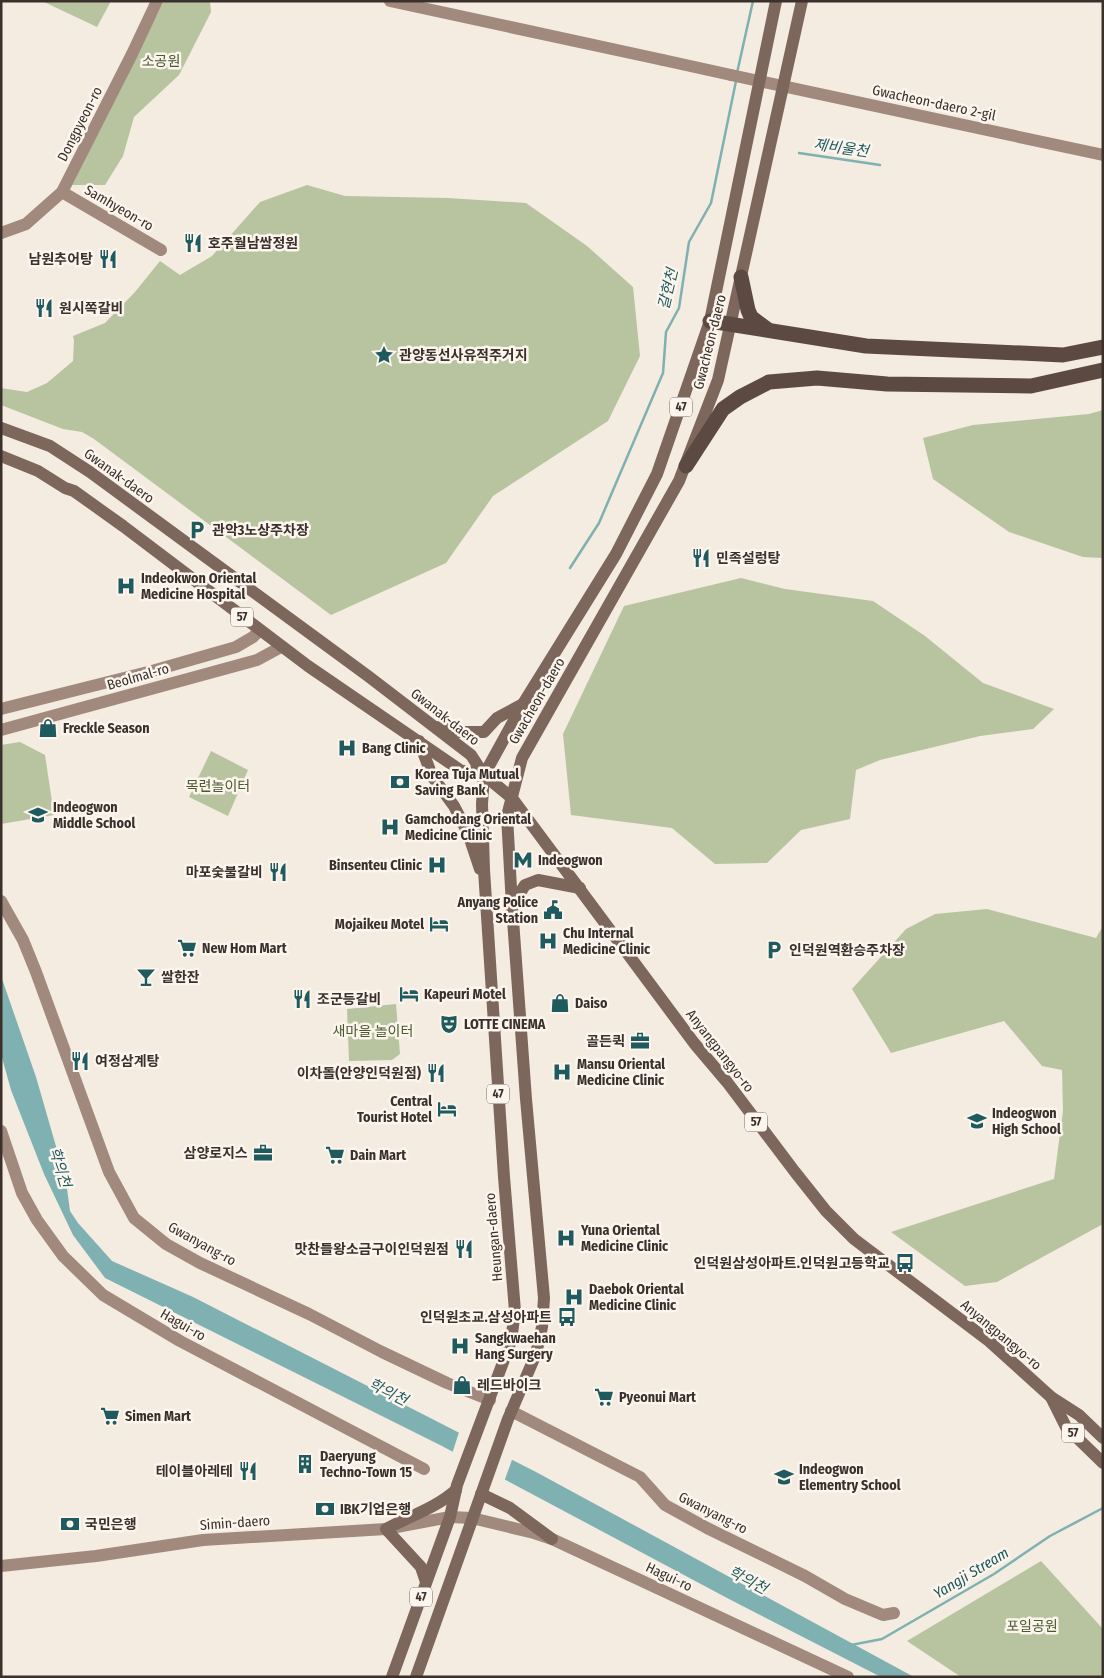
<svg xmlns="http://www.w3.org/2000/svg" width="1104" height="1678" font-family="'Fira Sans Condensed','Noto Sans KR',sans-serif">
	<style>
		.green { fill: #b8c4a0 }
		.water { fill: #7fb0b2 }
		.pier { fill: #f4ebe1 }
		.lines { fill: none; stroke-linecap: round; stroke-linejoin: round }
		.stream { stroke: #7fb0b2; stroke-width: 2.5 }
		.secondary { stroke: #a18a7d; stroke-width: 12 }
		.primary { stroke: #7d675c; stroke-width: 12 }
		.highway { stroke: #5c4a42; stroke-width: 15 }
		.secondary-bridge { stroke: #a18a7d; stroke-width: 12 }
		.labels { text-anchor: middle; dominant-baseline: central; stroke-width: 5; stroke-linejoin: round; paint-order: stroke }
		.shield { fill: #fbf5ee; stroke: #756b66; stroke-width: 1 }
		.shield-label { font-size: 12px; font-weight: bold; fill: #3b302b }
		.park-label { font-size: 14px; fill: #4a5a2e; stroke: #fbf5ee }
		.street-label { font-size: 14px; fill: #3b302b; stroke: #fbf5ee }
		.poi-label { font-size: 14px; font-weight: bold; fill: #3b302b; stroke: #fbf5ee; text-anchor: start }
		.water-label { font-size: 15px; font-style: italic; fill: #1f5a5e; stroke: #fbf5ee }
	</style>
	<rect width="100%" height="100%" fill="#f4ebe1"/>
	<!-- green -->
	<g class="green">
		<polygon points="42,1 111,1 97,27"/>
		<polygon points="164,1 210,1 211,12 179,75 134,117 123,156 105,185 72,185"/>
		<polygon points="307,185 345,196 448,198 526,203 587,246 633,287 640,356 608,421 493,496 446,563 331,615 94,439 82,432 63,429 1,405 1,388 27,392 47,383 73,361 74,340 73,336 105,323 135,292 160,261 180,275 212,256 260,202"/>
		<polygon points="1103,410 1103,558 1083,557 1009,532 933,479 923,438 973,425 1089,414"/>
		<polygon points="741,578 785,589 873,601 925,636 983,683 1054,709 1033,729 980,736 880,760 856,770 850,819 801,830 767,863 715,864 672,828 571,815 563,734 624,606"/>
		<polygon points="20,742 45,755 54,815 1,824 1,745"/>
		<polygon points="211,751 248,770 228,816 189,797"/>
		<polygon points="987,909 1096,938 1103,926 1103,1224 997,1282 965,1286 891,1232 1054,1179 1063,1111 1062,1070 1042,1066 1004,1021 891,1053 852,989 906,929 935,914"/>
		<polygon points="396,1004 400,1054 392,1060 349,1061 347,1009"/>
		<polygon points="1041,1561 1103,1629 1103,1675 1101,1677 961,1677 907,1641"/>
	</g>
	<!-- water -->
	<polygon class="water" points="1,976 36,1077 66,1181 70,1211 78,1223 112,1261 193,1297 536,1472 914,1677 881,1677 729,1599 442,1446 105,1278 73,1235 44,1174 11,1090 1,1054"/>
	<!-- pier -->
	<polygon class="pier" points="460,1429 513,1457 504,1482 452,1454"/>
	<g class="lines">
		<!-- stream -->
		<g class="stream">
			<polyline points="737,73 753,1"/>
			<polyline points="799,153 880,165"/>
			<polyline points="570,568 599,523 663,373 666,332 679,308 689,242 711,203 736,81"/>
			<polyline points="851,1645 882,1639 994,1574 1050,1536 1103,1508"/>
		</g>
		<!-- secondary -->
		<g class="secondary">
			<polyline points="390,1 663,60"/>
			<polyline points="731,75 1103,155"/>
			<polyline points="62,192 161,250"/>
			<polyline points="1,233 26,224 62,192 132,54 157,1"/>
			<polyline points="1,709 152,671 236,647 253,637 260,630"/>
			<polyline points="1,730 257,660 281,647"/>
			<polyline points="1,901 23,940 36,972 109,1172 134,1218 166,1244 200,1263 309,1314 382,1352 447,1383 490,1400"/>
			<polyline points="1,1131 22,1193 37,1220 63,1256 103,1295 180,1341 424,1469"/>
			<polyline points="511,1411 640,1477 665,1505 707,1528 805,1576 845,1599 883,1615 894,1613"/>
			<polyline points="1,1566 96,1556 203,1540 386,1529 450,1517 472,1518 534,1533 552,1539 848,1677"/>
		</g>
		<!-- primary -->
		<g class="primary">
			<polyline points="1,428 50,446 90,472 368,676 471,755 484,775 512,798 694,1043 727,1082 795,1172 826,1211 854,1239 989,1341 1051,1397 1079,1415 1103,1438"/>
			<polyline points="1,456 38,471 65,488 74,491 123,526 308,666 460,770 484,775"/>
			<polyline points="439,727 458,732 484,732 497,718 523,704"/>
			<polyline points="419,741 432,776 454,806 468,833 480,869"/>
			<polyline points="512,906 525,885 538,880 580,888"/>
			<polyline points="1051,1397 1066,1427 1103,1463"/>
			<polyline points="481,1494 510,1508 552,1539"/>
			<path d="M426,1582l-5,-15 -35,-38c24,-13 50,-21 70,-39"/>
			<polyline points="392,1677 450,1517 457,1485 511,1341 515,1311 504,1177 484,870 482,804 484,775 523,704 616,554 657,474 710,321 776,1"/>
			<polyline points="416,1677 508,1419 536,1354 542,1327 544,1298 526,1099 512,906 507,816 522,758 679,481 718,380 802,1"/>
		</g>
		<!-- highway -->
		<g class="highway">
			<polyline points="741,277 748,310 751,317 767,329"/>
			<polyline points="710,321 866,346 1063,355 1103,347"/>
			<polyline points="686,466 723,409 740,397 769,382 817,378 887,384 1031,386 1103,370"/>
		</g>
		<!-- secondary-bridge -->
		<polyline class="secondary-bridge" points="663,60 731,75"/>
	</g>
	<!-- icons -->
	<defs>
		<g id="restaurant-bare" transform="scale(1.5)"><path d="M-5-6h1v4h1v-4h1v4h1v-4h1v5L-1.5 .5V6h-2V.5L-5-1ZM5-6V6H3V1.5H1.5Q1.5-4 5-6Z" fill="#1f5a5e" stroke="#fbf5ee" stroke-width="2.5" paint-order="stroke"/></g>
		<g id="sight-bare" transform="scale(1.5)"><path d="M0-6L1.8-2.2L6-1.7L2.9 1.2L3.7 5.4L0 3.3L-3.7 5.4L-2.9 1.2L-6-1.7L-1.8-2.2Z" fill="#1f5a5e" stroke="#fbf5ee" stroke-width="2.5" paint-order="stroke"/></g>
		<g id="parking-bare" transform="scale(1.5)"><path d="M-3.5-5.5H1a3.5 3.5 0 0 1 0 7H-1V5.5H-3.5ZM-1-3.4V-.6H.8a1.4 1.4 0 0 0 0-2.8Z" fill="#1f5a5e" stroke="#fbf5ee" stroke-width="2.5" paint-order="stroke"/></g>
		<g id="hospital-bare" transform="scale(1.5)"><path d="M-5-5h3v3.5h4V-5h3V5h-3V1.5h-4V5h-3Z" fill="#1f5a5e" stroke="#fbf5ee" stroke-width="2.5" paint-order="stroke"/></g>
		<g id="shop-bare" transform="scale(1.5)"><path d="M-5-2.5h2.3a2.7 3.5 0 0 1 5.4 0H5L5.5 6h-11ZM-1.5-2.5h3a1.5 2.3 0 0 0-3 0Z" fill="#1f5a5e" stroke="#fbf5ee" stroke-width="2.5" paint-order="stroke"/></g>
		<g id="bank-bare" transform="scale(1.5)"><path d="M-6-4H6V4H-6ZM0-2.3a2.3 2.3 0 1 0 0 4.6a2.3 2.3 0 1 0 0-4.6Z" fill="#1f5a5e" stroke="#fbf5ee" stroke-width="2.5" paint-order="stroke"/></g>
		<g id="school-bare" transform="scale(1.5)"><path d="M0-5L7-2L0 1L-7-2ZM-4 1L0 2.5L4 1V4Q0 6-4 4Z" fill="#1f5a5e" stroke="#fbf5ee" stroke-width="2.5" paint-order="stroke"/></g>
		<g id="metro-bare" transform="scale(1.5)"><path d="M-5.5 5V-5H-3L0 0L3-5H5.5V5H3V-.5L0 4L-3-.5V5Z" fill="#1f5a5e" stroke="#fbf5ee" stroke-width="2.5" paint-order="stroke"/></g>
		<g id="civic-bare" transform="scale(1.5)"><path d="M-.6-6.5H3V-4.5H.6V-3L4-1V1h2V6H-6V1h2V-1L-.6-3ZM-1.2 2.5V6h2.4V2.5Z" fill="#1f5a5e" stroke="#fbf5ee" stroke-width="2.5" paint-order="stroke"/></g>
		<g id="hotel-bare" transform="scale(1.5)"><path d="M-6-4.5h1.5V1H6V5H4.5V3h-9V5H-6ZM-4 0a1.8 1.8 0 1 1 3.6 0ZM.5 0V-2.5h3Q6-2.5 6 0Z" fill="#1f5a5e" stroke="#fbf5ee" stroke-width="2.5" paint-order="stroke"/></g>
		<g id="supermarket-bare" transform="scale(1.5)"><path d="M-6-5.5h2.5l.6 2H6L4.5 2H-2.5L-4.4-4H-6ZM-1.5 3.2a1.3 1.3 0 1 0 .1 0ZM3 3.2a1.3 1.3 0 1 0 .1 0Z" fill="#1f5a5e" stroke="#fbf5ee" stroke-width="2.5" paint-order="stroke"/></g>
		<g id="bar-bare" transform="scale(1.5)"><path d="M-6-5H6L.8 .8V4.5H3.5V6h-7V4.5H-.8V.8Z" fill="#1f5a5e" stroke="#fbf5ee" stroke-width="2.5" paint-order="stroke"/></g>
		<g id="theatre-bare" transform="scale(1.5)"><path d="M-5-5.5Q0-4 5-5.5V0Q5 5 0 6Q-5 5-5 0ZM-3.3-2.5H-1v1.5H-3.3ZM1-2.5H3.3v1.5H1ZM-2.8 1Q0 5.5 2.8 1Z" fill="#1f5a5e" stroke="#fbf5ee" stroke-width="2.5" paint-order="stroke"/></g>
		<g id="office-bare" transform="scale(1.5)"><path d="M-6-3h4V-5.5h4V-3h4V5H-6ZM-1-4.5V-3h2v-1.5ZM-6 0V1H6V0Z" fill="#1f5a5e" stroke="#fbf5ee" stroke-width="2.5" paint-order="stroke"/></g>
		<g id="bus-bare" transform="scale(1.5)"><path d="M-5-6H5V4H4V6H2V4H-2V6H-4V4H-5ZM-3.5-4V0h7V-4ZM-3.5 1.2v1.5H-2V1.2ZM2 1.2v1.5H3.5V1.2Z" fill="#1f5a5e" stroke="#fbf5ee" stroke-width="2.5" paint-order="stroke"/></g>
		<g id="building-bare" transform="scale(1.5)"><path d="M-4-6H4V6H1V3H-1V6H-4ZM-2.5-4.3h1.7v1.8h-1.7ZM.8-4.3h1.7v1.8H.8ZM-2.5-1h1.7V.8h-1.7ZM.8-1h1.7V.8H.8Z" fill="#1f5a5e" stroke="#fbf5ee" stroke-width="2.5" paint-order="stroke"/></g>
	</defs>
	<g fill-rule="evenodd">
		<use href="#restaurant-bare" x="193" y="243"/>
		<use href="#restaurant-bare" x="108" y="259"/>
		<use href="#restaurant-bare" x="44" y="308"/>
		<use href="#sight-bare" x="384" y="355"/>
		<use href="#parking-bare" x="197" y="530"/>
		<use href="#restaurant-bare" x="701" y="558"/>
		<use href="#hospital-bare" x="126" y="586"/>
		<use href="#shop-bare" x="48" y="728"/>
		<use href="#hospital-bare" x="347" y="748"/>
		<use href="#bank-bare" x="400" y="782"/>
		<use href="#school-bare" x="38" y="815"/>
		<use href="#hospital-bare" x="390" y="827"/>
		<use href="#metro-bare" x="523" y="860"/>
		<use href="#hospital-bare" x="437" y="865"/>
		<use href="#restaurant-bare" x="278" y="872"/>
		<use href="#civic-bare" x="553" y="910"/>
		<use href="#hotel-bare" x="439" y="924"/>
		<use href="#hospital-bare" x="548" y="941"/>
		<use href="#supermarket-bare" x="187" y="948"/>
		<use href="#parking-bare" x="774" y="950"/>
		<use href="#bar-bare" x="146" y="977"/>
		<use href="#hotel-bare" x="409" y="994"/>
		<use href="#restaurant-bare" x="302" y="999"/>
		<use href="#shop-bare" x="560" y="1003"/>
		<use href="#theatre-bare" x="449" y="1024"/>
		<use href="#office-bare" x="640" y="1041"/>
		<use href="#restaurant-bare" x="80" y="1061"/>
		<use href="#hospital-bare" x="562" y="1072"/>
		<use href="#restaurant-bare" x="436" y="1073"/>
		<use href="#hotel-bare" x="447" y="1109"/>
		<use href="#school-bare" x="977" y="1121"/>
		<use href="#office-bare" x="263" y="1153"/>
		<use href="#supermarket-bare" x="335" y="1155"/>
		<use href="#hospital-bare" x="566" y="1238"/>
		<use href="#restaurant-bare" x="464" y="1249"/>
		<use href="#bus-bare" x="905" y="1263"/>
		<use href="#hospital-bare" x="574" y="1297"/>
		<use href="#bus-bare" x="567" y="1317"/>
		<use href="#hospital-bare" x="460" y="1346"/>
		<use href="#shop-bare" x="462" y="1385"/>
		<use href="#supermarket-bare" x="604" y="1397"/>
		<use href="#supermarket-bare" x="110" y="1416"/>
		<use href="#building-bare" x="305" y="1464"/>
		<use href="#restaurant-bare" x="248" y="1471"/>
		<use href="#school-bare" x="784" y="1477"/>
		<use href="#bank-bare" x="325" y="1509"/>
		<use href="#bank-bare" x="70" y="1524"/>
	</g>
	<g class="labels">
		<!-- shield labels -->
		<g class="shield">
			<rect x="670" y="397.5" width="22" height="19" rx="4"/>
			<rect x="231" y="607.5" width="22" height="19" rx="4"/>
			<rect x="487" y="1084.5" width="22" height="19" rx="4"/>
			<rect x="745" y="1112.5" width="22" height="19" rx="4"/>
			<rect x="1062" y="1423.5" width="22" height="19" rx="4"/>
			<rect x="410" y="1587.5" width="22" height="19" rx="4"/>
		</g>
		<g class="shield-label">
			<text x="681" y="407">47</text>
			<text x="242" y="617">57</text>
			<text x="498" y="1094">47</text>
			<text x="756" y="1122">57</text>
			<text x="1073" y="1433">57</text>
			<text x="421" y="1597">47</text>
		</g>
		<!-- park labels -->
		<g class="park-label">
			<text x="161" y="61">소공원</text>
			<text x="218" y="786">목련놀이터</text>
			<text x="373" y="1031">새마을 놀이터</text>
			<text x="1032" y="1626">포일공원</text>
		</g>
		<!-- street labels -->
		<g class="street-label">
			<text transform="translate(934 103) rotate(12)">Gwacheon-daero 2-gil</text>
			<text transform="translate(80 124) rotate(-63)">Dongpyeon-ro</text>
			<text transform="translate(119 208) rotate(30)">Samhyeon-ro</text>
			<text transform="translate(710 342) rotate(-76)">Gwacheon-daero</text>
			<text transform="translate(119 476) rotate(36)">Gwanak-daero</text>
			<text transform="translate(138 677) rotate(-16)">Beolmal-ro</text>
			<text transform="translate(537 701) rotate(-60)">Gwacheon-daero</text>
			<text transform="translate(445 717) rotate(38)">Gwanak-daero</text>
			<text transform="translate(720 1051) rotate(52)">Anyangpangyo-ro</text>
			<text transform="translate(494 1237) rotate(-95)">Heungan-daero</text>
			<text transform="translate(202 1244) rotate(29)">Gwanyang-ro</text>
			<text transform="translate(183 1325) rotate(30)">Hagui-ro</text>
			<text transform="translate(1001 1335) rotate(40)">Anyangpangyo-ro</text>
			<text transform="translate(713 1513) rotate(27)">Gwanyang-ro</text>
			<text transform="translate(235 1523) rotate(-4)">Simin-daero</text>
			<text transform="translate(669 1577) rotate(25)">Hagui-ro</text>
		</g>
		<!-- poi labels -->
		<g class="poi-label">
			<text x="208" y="243">호주월남쌈정원</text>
			<text x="93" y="259" text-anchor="end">남원추어탕</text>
			<text x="59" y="308">원시쪽갈비</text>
			<text x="399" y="355">관양동선사유적주거지</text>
			<text x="212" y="530">관악3노상주차장</text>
			<text x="716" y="558">민족설렁탕</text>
			<text x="141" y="578">Indeokwon Oriental<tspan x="141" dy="16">Medicine Hospital</tspan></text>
			<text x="63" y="728">Freckle Season</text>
			<text x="362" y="748">Bang Clinic</text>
			<text x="415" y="774">Korea Tuja Mutual<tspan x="415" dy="16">Saving Bank</tspan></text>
			<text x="53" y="807">Indeogwon<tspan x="53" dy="16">Middle School</tspan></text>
			<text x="405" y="819">Gamchodang Oriental<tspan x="405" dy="16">Medicine Clinic</tspan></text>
			<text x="538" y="860">Indeogwon</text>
			<text x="422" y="865" text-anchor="end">Binsenteu Clinic</text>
			<text x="263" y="872" text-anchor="end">마포숯불갈비</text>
			<text x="538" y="902" text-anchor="end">Anyang Police<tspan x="538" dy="16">Station</tspan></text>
			<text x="424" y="924" text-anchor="end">Mojaikeu Motel</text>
			<text x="563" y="933">Chu Internal<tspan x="563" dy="16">Medicine Clinic</tspan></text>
			<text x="202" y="948">New Hom Mart</text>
			<text x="789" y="950">인덕원역환승주차장</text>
			<text x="161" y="977">쌀한잔</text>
			<text x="424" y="994">Kapeuri Motel</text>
			<text x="317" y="999">조군등갈비</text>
			<text x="575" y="1003">Daiso</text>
			<text x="464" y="1024">LOTTE CINEMA</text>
			<text x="625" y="1041" text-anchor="end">골든퀵</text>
			<text x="95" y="1061">여정삼계탕</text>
			<text x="577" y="1064">Mansu Oriental<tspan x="577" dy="16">Medicine Clinic</tspan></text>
			<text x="421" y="1073" text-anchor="end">이차돌(안양인덕원점)</text>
			<text x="432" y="1101" text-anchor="end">Central<tspan x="432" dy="16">Tourist Hotel</tspan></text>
			<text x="992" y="1113">Indeogwon<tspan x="992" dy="16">High School</tspan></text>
			<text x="248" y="1153" text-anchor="end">삼양로지스</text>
			<text x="350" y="1155">Dain Mart</text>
			<text x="581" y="1230">Yuna Oriental<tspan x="581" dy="16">Medicine Clinic</tspan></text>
			<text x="449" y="1249" text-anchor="end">맛찬들왕소금구이인덕원점</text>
			<text x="890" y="1263" text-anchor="end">인덕원삼성아파트.인덕원고등학교</text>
			<text x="589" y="1289">Daebok Oriental<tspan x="589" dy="16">Medicine Clinic</tspan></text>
			<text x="552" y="1317" text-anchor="end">인덕원초교.삼성아파트</text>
			<text x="475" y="1338">Sangkwaehan<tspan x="475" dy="16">Hang Surgery</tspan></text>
			<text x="477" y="1385">레드바이크</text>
			<text x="619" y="1397">Pyeonui Mart</text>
			<text x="125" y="1416">Simen Mart</text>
			<text x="320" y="1456">Daeryung<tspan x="320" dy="16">Techno-Town 15</tspan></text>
			<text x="799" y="1469">Indeogwon<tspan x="799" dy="16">Elementry School</tspan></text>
			<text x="233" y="1471" text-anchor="end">테이블아레테</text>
			<text x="340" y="1509">IBK기업은행</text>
			<text x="85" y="1524">국민은행</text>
		</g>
		<!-- water labels -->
		<g class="water-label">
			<text transform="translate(841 148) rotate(8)">제비울천</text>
			<text transform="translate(668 289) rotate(-77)">갈현천</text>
			<text transform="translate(60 1167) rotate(73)">학의천</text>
			<text transform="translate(388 1392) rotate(27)">학의천</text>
			<text transform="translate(971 1573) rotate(-31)">Yangji Stream</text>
			<text transform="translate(748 1580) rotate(28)">학의천</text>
		</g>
	</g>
	<!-- border -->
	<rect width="1104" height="1678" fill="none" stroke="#3b302b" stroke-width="5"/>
</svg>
